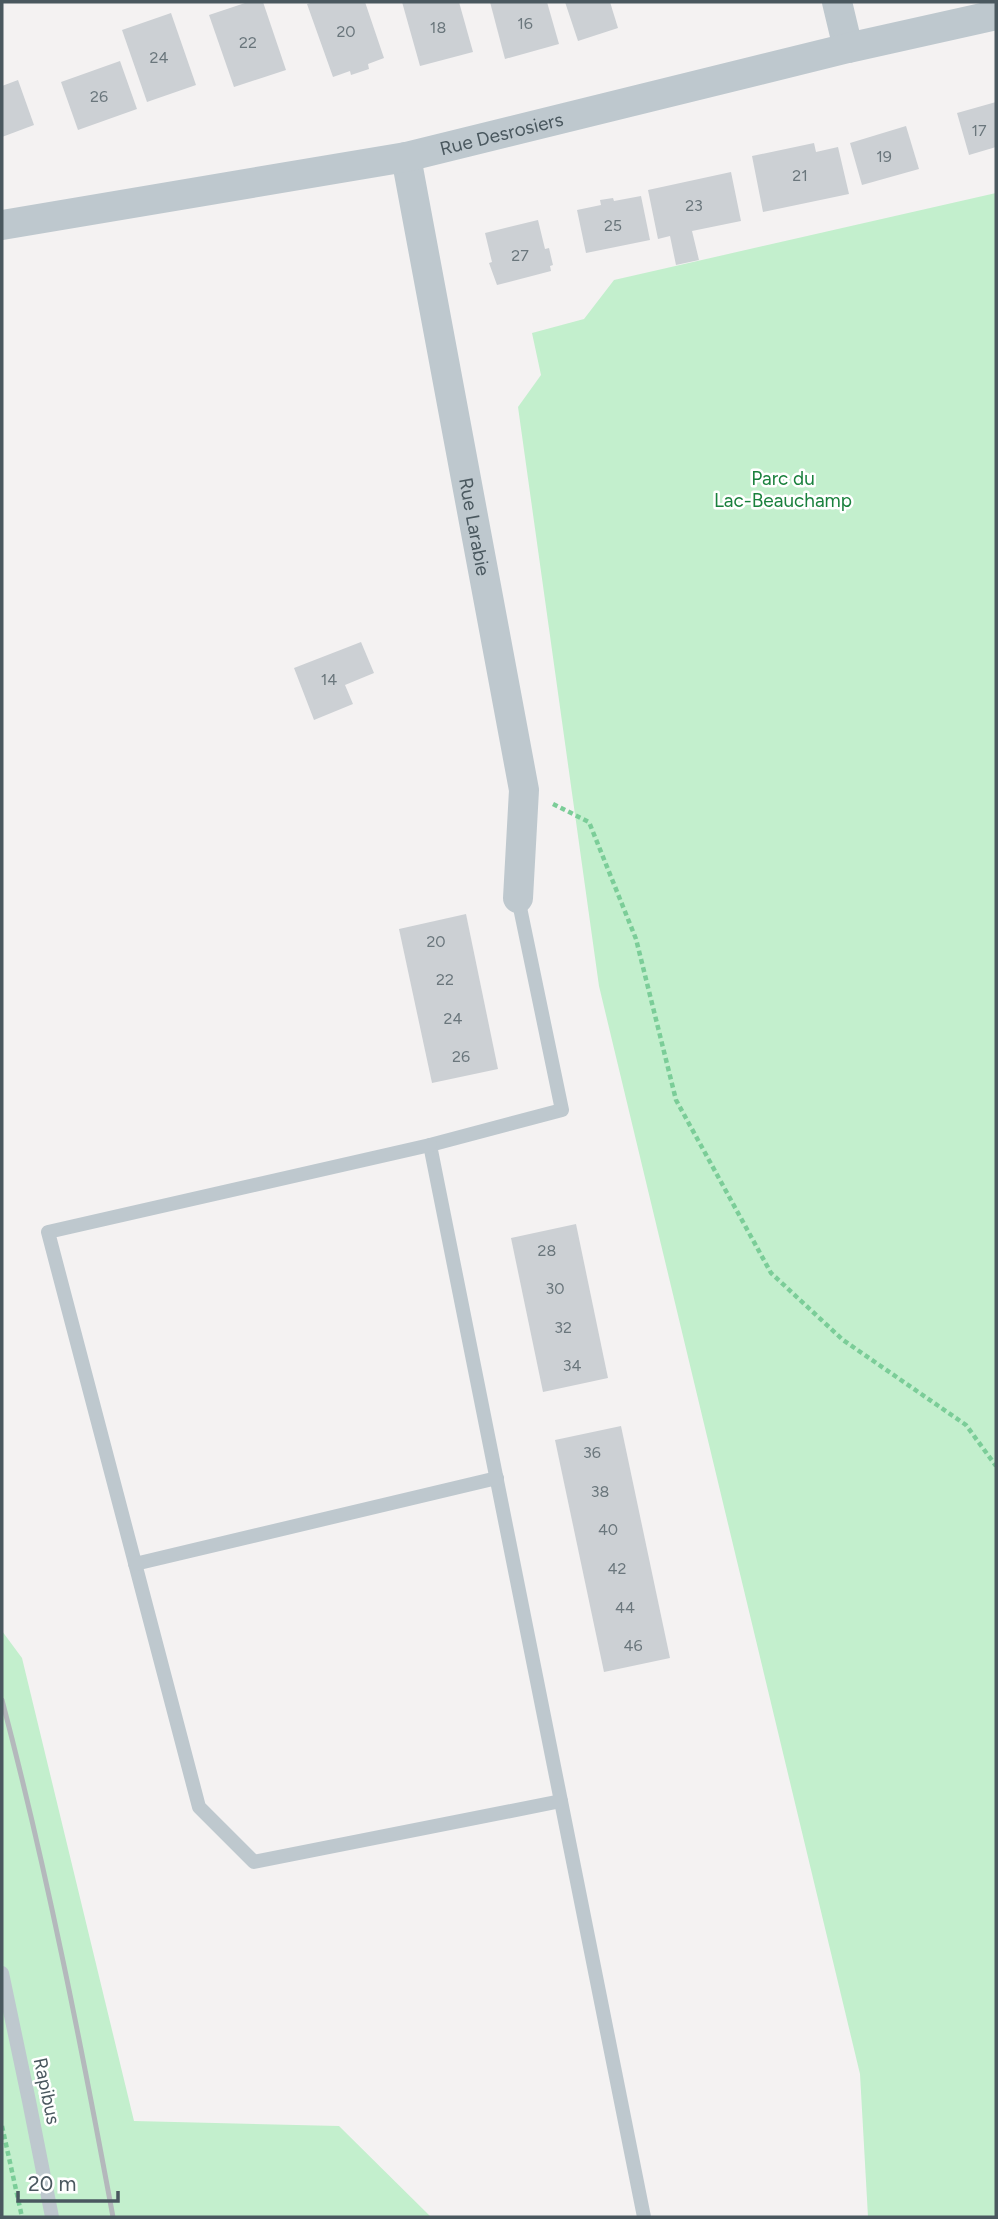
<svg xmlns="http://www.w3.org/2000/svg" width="998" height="2219" font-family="Figtree,sans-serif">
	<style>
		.green { fill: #c3efcd }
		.building { fill: #ccd0d4 }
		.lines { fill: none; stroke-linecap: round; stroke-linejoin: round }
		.path { stroke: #7bcd98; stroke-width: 4.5; stroke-dasharray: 5 3.5; stroke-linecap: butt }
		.service { stroke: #bec8ce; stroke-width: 14 }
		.minor { stroke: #bec8ce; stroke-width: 30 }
		.rail { stroke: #b4b8bc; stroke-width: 5 }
		.labels { text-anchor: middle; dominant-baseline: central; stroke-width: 5; stroke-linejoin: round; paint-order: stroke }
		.number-label { font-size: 16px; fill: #6a767c }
		.street-label { font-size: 19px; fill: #4a585f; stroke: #fff }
		.park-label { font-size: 19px; fill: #1a813d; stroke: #fff }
	</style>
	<rect width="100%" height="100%" fill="#f4f2f2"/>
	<!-- green -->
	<g class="green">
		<polygon points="996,193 996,2217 868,2217 860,2074 599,986 518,407 541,375 532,333 584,319 614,280"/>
		<polygon points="2,1631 22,1658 134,2121 339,2126 431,2217 2,2217"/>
	</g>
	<!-- building -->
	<g class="building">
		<polygon points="248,2 263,2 286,70 234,87 209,15"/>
		<polygon points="314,2 365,2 384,58 368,64 369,69 351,75 350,71 333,77 307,4"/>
		<polygon points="402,2 459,2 473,52 420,66"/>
		<polygon points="490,2 547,2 559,44 505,59"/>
		<polygon points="565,2 610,2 618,28 578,41"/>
		<polygon points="171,13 196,85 147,102 122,30"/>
		<polygon points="120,61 137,109 78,130 61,82"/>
		<polygon points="18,80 34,125 2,137 2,86"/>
		<polygon points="996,102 996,147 969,155 957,113"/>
		<polygon points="906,126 919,169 862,185 850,143"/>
		<polygon points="814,143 816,152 838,147 849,194 763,212 752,156"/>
		<polygon points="731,172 741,221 692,231 699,260 676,265 670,236 658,239 648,190"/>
		<polygon points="641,196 650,240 586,253 577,210 601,205 600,200 613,198 614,201"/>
		<polygon points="538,220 545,249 549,248 553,265 550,266 551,271 497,285 489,263 492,262 485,233"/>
		<polygon points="361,642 374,673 345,685 353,704 314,720 294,668"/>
		<polygon points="466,914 498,1069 432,1083 399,929"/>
		<polygon points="576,1224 608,1378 543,1392 511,1238"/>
		<polygon points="621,1426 670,1658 604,1672 555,1440"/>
	</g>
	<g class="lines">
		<!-- path -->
		<g class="path">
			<polyline points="553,804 589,822 636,939 676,1100 771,1273 843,1340 966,1425 996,1466"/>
			<polyline points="2,2126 22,2217"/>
		</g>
		<!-- service -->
		<g class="service">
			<polyline points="518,898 562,1110 430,1145 644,2217"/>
			<polyline points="430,1145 48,1232 199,1807 254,1862 561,1801"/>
			<polyline points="135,1564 497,1478"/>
			<polyline points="2,1973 29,2101 52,2217"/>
		</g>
		<!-- minor -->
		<g class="minor">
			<polyline points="837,2 848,48"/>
			<path id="s1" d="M406,157l118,633 -6,108"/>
			<path id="s2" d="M2,225l404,-68 442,-109 148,-33"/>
		</g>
		<!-- rail -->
		<path class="rail" d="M2,1700c45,171 79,344 111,517"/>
	</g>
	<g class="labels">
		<!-- number labels -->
		<g class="number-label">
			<text x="525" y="23">16</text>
			<text x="438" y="27">18</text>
			<text x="346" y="31">20</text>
			<text x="248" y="42">22</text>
			<text x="159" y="57">24</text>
			<text x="99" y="96">26</text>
			<text x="979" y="130">17</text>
			<text x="884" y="156">19</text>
			<text x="800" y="175">21</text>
			<text x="694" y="205">23</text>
			<text x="613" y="225">25</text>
			<text x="520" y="255">27</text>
			<text x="329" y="679">14</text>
			<text x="436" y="941">20</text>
			<text x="445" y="979">22</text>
			<text x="453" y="1018">24</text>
			<text x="461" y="1056">26</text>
			<text x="547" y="1250">28</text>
			<text x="555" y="1288">30</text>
			<text x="563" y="1327">32</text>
			<text x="572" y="1365">34</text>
			<text x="592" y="1452">36</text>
			<text x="600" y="1491">38</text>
			<text x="608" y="1529">40</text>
			<text x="617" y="1568">42</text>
			<text x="625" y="1607">44</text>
			<text x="633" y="1645">46</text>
		</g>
		<!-- street labels -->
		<g class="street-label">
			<text stroke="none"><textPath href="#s2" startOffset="508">Rue Desrosiers</textPath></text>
			<text stroke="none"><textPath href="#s1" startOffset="376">Rue Larabie</textPath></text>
			<text transform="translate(47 2091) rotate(78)">Rapibus</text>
		</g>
		<!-- park labels -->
		<g class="park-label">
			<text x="783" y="478">Parc du<tspan x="783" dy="22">Lac-Beauchamp</tspan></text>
		</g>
	</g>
	<!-- border -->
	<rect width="998" height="2219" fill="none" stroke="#4a585f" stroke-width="7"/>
	<!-- scale -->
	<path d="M18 2191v10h100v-10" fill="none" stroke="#4a585f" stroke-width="3.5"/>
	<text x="28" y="2191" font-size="21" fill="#4a585f" stroke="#ffffff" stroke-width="5" paint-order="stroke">20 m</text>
</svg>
